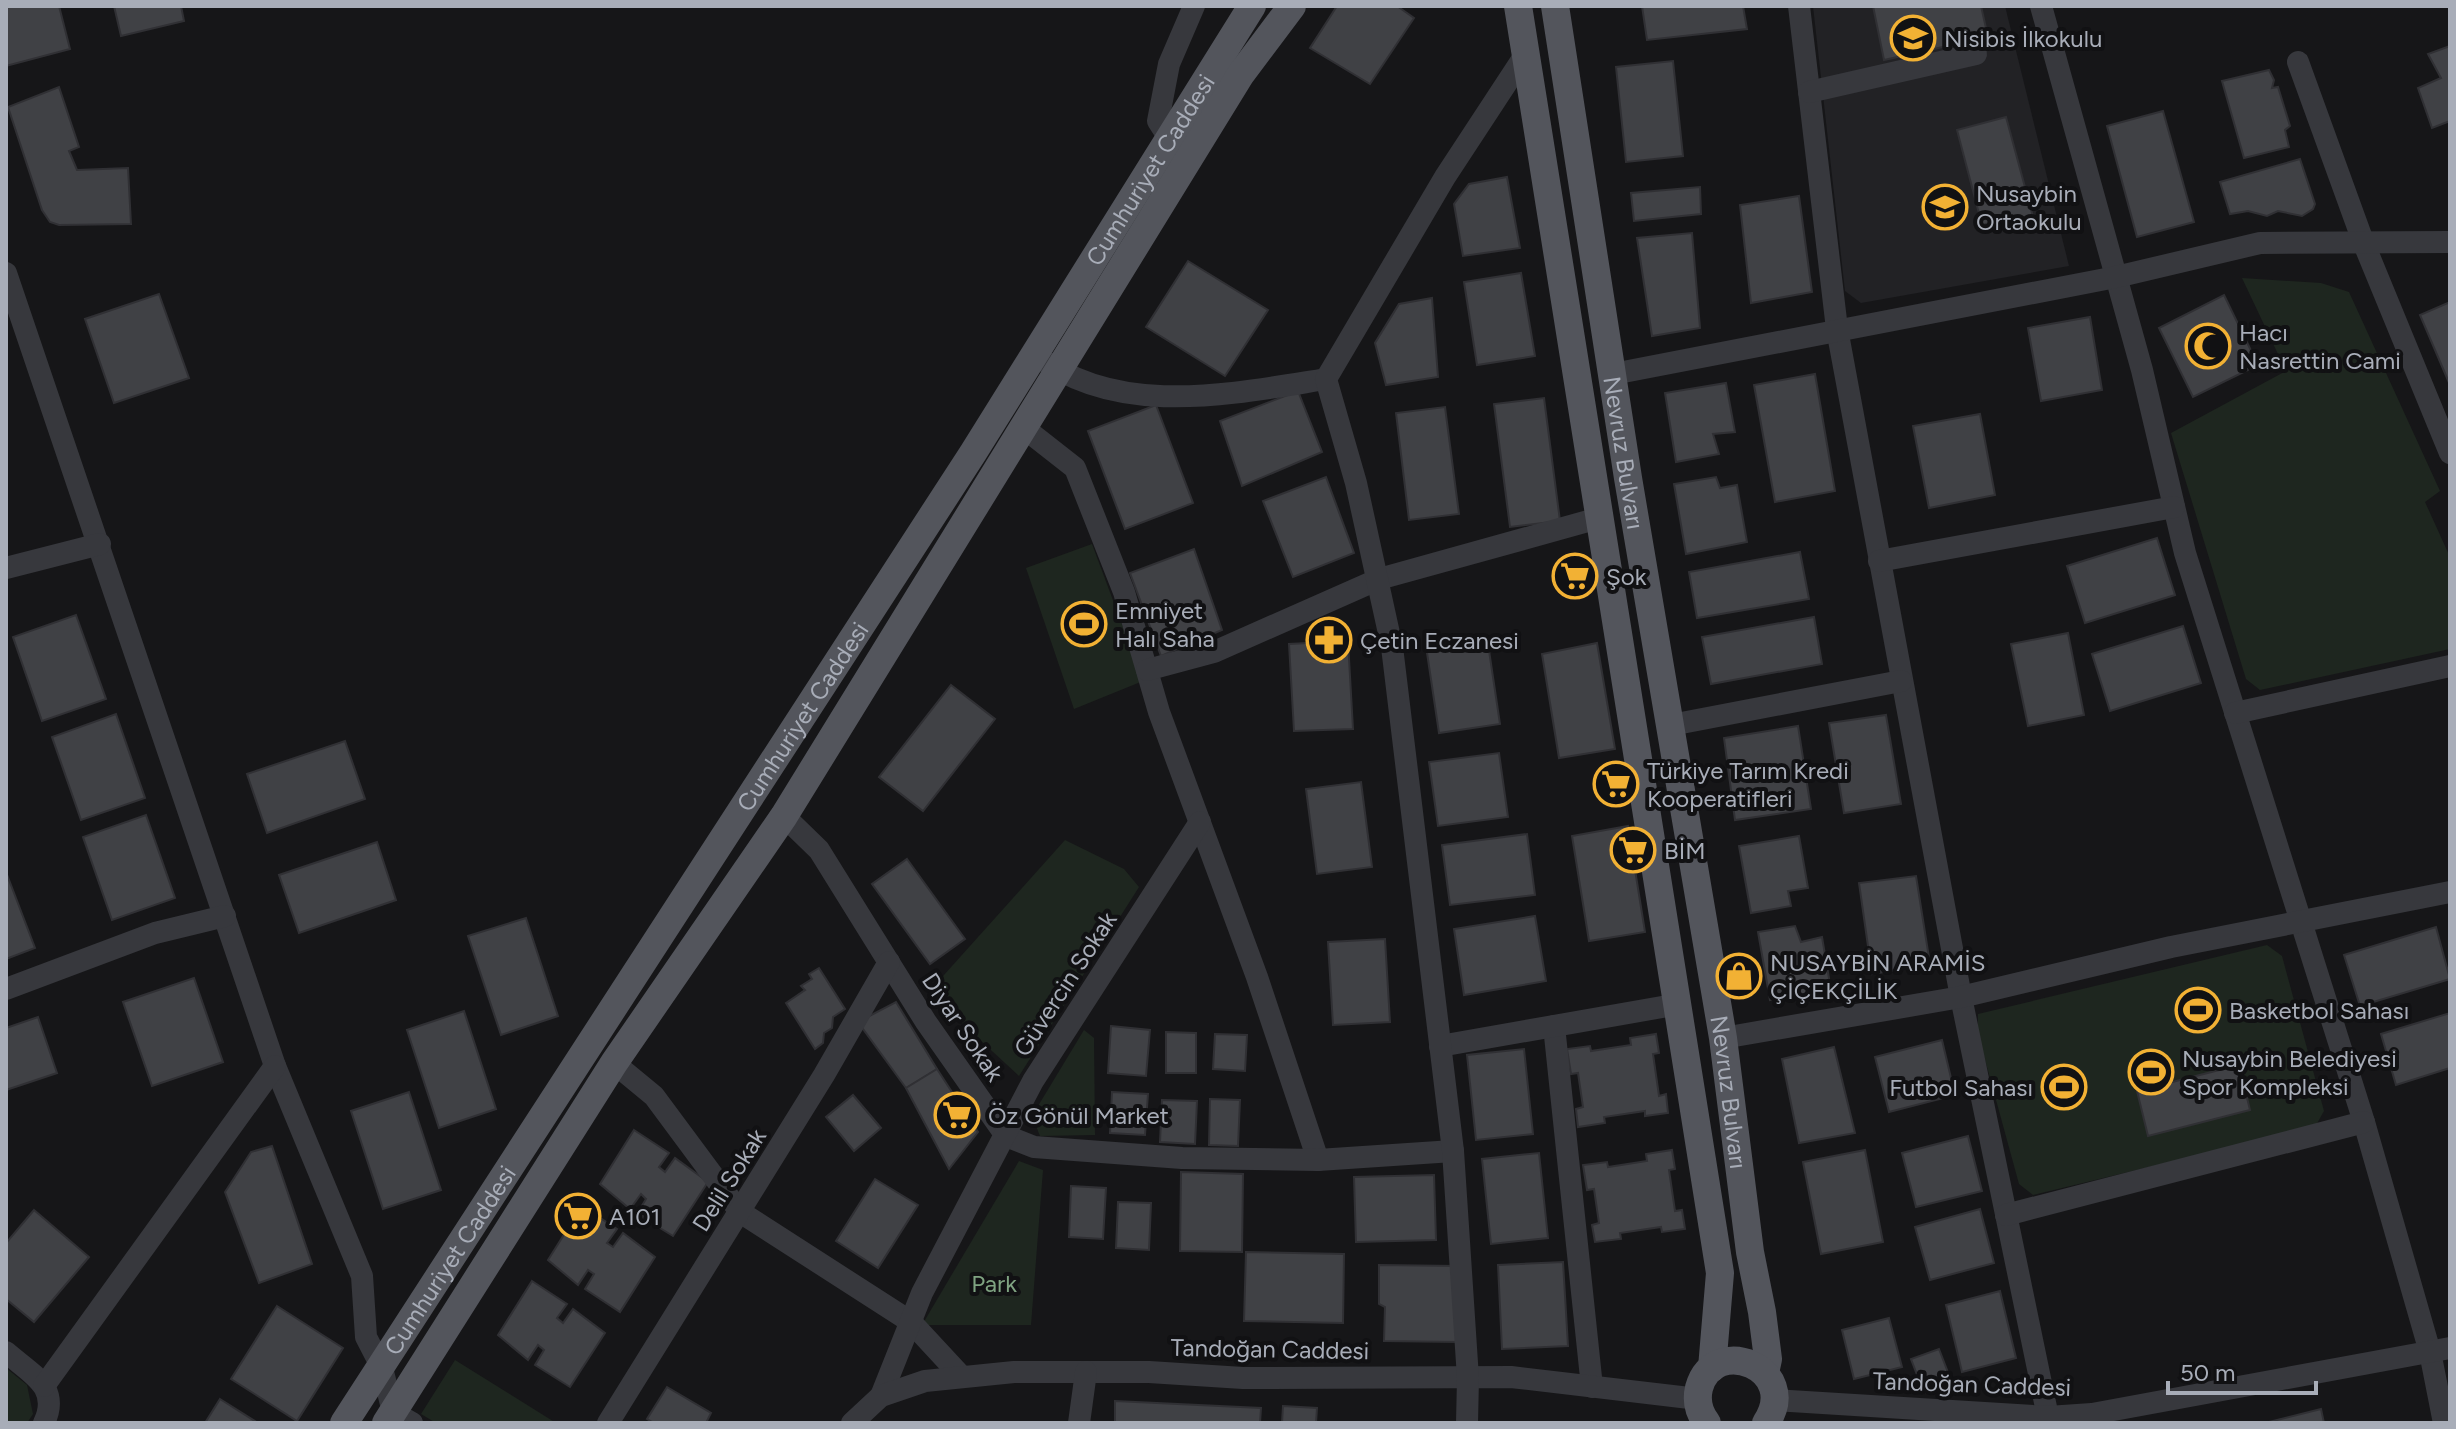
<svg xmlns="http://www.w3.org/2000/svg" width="2456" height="1429" font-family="Figtree,sans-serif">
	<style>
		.built { fill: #222225 }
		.green { fill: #1e261f }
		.building { fill: #404145; stroke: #303034; stroke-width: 2 }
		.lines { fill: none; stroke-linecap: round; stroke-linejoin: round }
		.minor { stroke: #37383d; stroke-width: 22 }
		.major { stroke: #53555c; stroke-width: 28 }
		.labels { text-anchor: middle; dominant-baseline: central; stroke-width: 8; stroke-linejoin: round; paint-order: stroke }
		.poi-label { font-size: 24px; fill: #a8adb8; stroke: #111113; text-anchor: start }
		.street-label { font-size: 24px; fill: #a8adb8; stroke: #111113 }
		.park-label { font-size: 24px; fill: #7fa381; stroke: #111113 }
	</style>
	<rect width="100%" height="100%" fill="#161618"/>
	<!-- built -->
	<polygon class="built" points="1813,6 2005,6 2069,266 1861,303 1845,291"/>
	<!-- green -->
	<g class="green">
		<polygon points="2242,278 2321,283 2349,292 2440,491 2425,502 2450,557 2450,649 2260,690 2246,679 2171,433 2286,371"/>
		<polygon points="1092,544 1143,681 1074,709 1026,568"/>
		<polygon points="1065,840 1124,869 1139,887 1019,1076 952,1014 935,985"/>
		<polygon points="2267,945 2282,956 2324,1111 2315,1127 2033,1195 2019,1184 1978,1034 1978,1014"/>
		<polygon points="1084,1030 1094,1038 1095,1135 1040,1136 1032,1116"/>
		<polygon points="1019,1161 1043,1170 1031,1325 922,1325"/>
		<polygon points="455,1360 556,1423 436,1423 421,1414"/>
		<polygon points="6,1368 27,1385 33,1414 27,1423 6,1423"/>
	</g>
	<!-- building -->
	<g class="building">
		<polygon points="6,6 59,6 70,49 6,66"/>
		<polygon points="114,6 181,6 184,21 121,36"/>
		<polygon points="1337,6 1397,6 1414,18 1370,84 1310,48"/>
		<polygon points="1642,6 1743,6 1747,29 1647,40"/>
		<polygon points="1873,6 1981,6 1988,37 1884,60"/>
		<polygon points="2450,46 2450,121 2432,128 2418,88 2441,78 2428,54"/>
		<polygon points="1673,61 1683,156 1626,162 1616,67"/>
		<polygon points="2269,70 2274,80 2272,88 2278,87 2290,126 2285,130 2289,147 2244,158 2222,81"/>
		<polygon points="59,87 79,147 69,151 77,170 128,168 131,224 59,225 50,222 42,210 8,107"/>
		<polygon points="2163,111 2194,222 2137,237 2107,126"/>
		<polygon points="2006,117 2035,224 2013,230 2009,218 1982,225 1957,130"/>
		<polygon points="2300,159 2315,204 2313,209 2302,216 2278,211 2267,216 2248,211 2230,214 2220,182"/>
		<polygon points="1507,177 1520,248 1463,256 1454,204 1469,184"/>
		<polygon points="1700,187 1701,214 1634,221 1631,193"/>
		<polygon points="1799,196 1812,292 1751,303 1740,205"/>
		<polygon points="1692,233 1700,328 1652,336 1637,238"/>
		<polygon points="1188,261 1268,310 1225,376 1146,327"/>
		<polygon points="1521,273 1535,356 1477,365 1464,282"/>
		<polygon points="159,294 189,378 114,403 85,319"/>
		<polygon points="2224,295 2258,365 2193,397 2159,328"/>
		<polygon points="1432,298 1438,377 1386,385 1375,343 1399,304"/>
		<polygon points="2450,302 2450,385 2420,315"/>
		<polygon points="2090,317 2102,390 2041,401 2028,328"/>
		<polygon points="1815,374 1835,491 1775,502 1754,385"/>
		<polygon points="1726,383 1735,432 1713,434 1719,454 1676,462 1665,393"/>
		<polygon points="1298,391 1322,452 1242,486 1220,421"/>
		<polygon points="1544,398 1560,521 1510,527 1494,404"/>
		<polygon points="1156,405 1193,503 1125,529 1088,431"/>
		<polygon points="1445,407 1459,514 1409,520 1396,413"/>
		<polygon points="1980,414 1995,495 1929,508 1913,426"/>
		<polygon points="1326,477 1354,553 1293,577 1263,501"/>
		<polygon points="1716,477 1720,488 1737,485 1747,542 1686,554 1674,484"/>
		<polygon points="2157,538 2175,595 2085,623 2067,566"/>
		<polygon points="1194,549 1222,630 1161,656 1130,573"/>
		<polygon points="1800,552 1809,599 1697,618 1689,572"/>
		<polygon points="76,615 106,699 42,721 13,637"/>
		<polygon points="1814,617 1822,664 1711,684 1702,637"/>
		<polygon points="2183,626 2201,683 2110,711 2092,654"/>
		<polygon points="2068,633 2084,715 2028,726 2011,644"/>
		<polygon points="1487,637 1500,724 1439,733 1426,646"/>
		<polygon points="1348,641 1353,729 1294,731 1289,644"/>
		<polygon points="1597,643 1615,749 1559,758 1542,654"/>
		<polygon points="951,685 995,719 923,811 879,777"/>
		<polygon points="116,714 145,798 81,820 52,737"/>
		<polygon points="1886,715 1901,804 1844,813 1829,723"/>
		<polygon points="1798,726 1811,809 1735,820 1724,738"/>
		<polygon points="345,741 365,799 267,833 247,774"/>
		<polygon points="1499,753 1508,817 1438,826 1429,762"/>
		<polygon points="1361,782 1372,867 1317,874 1306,789"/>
		<polygon points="146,815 175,898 112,920 83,837"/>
		<polygon points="1628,826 1645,932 1589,941 1572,836"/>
		<polygon points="1527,834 1535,895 1450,905 1442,845"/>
		<polygon points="1799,836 1808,888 1788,891 1791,906 1751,913 1739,846"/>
		<polygon points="377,842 396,900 299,933 279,875"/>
		<polygon points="907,859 965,939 930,964 872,884"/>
		<polygon points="6,872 35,948 6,959"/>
		<polygon points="1916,876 1930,964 1872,974 1859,883"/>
		<polygon points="1535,916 1546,981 1464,995 1454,929"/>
		<polygon points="526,918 558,1016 501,1035 468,936"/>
		<polygon points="1795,926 1801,942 1822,937 1831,990 1770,1000 1758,932"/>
		<polygon points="2436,927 2450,979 2360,1006 2344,955"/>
		<polygon points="1385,939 1390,1022 1333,1025 1328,942"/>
		<polygon points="819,968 845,1009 833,1017 832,1028 824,1033 823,1043 815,1049 786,1003 805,990 801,986 812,979 809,974"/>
		<polygon points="194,978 223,1062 152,1086 123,1002"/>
		<polygon points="896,1002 937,1069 906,1088 858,1022"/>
		<polygon points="464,1011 496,1109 439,1128 407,1030"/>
		<polygon points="2450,1013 2450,1068 2396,1085 2381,1034"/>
		<polygon points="38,1017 57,1073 6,1090 6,1028"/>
		<polygon points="1111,1026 1150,1030 1146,1076 1108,1073"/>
		<polygon points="1166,1032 1196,1033 1196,1073 1166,1073"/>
		<polygon points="1215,1034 1247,1035 1245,1071 1213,1069"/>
		<polygon points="1656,1034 1659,1053 1653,1054 1659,1096 1666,1094 1668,1113 1645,1116 1645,1111 1604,1117 1605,1123 1578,1127 1576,1109 1583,1107 1578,1073 1571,1074 1567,1049 1590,1046 1591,1051 1631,1045 1630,1038"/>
		<polygon points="1942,1040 1955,1095 1889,1112 1875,1057"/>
		<polygon points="1834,1047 1855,1133 1799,1143 1782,1059"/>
		<polygon points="1524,1049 1533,1134 1476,1140 1467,1055"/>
		<polygon points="2239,1065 2250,1110 2148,1136 2137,1091"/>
		<polygon points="937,1069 978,1132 949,1169 906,1088"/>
		<polygon points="409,1092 441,1190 383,1209 351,1111"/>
		<polygon points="1112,1092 1148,1094 1145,1135 1110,1133"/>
		<polygon points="853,1095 881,1128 854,1151 826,1117"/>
		<polygon points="1210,1099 1240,1100 1238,1146 1209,1145"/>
		<polygon points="1162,1100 1197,1101 1195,1144 1160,1142"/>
		<polygon points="634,1130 669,1153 659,1167 665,1172 675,1158 708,1182 673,1236 637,1214 646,1199 641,1194 630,1209 600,1184"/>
		<polygon points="1968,1136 1982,1191 1916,1207 1902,1153"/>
		<polygon points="272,1146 312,1264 259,1283 225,1192 251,1152"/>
		<polygon points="1672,1150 1675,1169 1669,1170 1675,1211 1682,1210 1685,1229 1662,1232 1661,1227 1620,1233 1621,1239 1595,1242 1592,1225 1599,1223 1594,1189 1587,1190 1583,1165 1607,1162 1608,1167 1647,1161 1646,1154"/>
		<polygon points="1865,1150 1883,1242 1821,1254 1803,1162"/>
		<polygon points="1539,1153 1548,1238 1491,1244 1482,1159"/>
		<polygon points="1181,1172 1243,1174 1242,1252 1180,1251"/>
		<polygon points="1434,1175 1436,1240 1356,1242 1354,1177"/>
		<polygon points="875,1179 918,1205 878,1268 836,1241"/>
		<polygon points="1071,1186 1106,1188 1103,1239 1069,1237"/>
		<polygon points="1118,1202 1151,1203 1149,1250 1116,1248"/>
		<polygon points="582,1206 617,1229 607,1243 613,1247 623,1233 655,1257 620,1312 585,1289 594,1274 588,1270 578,1285 548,1260"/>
		<polygon points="1980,1209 1994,1263 1930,1280 1915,1227"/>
		<polygon points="34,1210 89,1257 34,1322 6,1299 6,1243"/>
		<polygon points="1246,1252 1344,1254 1343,1323 1244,1321"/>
		<polygon points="1563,1262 1568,1346 1502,1349 1498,1265"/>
		<polygon points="1379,1265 1458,1266 1458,1342 1384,1341 1385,1307 1379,1304"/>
		<polygon points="532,1281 567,1304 557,1318 563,1323 573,1309 605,1333 570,1387 535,1365 544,1350 538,1345 528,1360 498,1335"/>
		<polygon points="2000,1291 2016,1358 1962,1372 1946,1305"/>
		<polygon points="277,1306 343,1348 297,1421 231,1379"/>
		<polygon points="1889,1318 1902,1367 1854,1379 1842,1330"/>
		<polygon points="1939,1349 1952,1383 1924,1393 1911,1359"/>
		<polygon points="667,1387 711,1413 706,1423 654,1423 647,1419"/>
		<polygon points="220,1399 258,1423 205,1423"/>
		<polygon points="1115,1401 1261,1408 1260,1423 1115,1423"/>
		<polygon points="1283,1406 1317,1408 1316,1423 1282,1423"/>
		<polygon points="2321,1409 2324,1423 2265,1423"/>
	</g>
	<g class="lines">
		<!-- minor -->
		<g class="minor">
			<polyline points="1799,6 1837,329 1961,997 2048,1417"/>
			<polyline points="2041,6 2142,370 2185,553 2364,1122 2430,1352 2444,1423"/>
			<polyline points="2298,62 2364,244 2450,453"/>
			<polyline points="1809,92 1976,54"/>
			<polyline points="1169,138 1158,121 1169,64 1194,6"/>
			<polyline points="6,273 275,1066 362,1276 366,1337 382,1368 393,1412 412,1423"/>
			<path d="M1034,353c81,66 197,41 292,26"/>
			<polyline points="1613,374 2116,277 2260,243 2450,242"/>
			<polyline points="1024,428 1075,468 1124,592 1159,712 1257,977 1318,1160"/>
			<polyline points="1879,561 2174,507"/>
			<polyline points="6,568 100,544"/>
			<polyline points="1147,670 1214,652 1379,579 1599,518"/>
			<polyline points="2235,713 2450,666"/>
			<polyline points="1671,725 1901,681"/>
			<polyline points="784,816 819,850 926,1022 1006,1136 1034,1147 1182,1158 1318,1160 1453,1151"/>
			<polyline points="6,989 155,933 225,916"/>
			<polyline points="1554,1026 1592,1387"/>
			<polyline points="1723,1038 1961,997 2171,947 2450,892"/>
			<polyline points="1440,1046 1679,1004"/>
			<polyline points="614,1063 654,1096 740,1212 911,1322 962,1377"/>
			<polyline points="2006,1215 2364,1122"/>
			<path d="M6,1352c25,22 55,35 38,71"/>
			<polyline points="44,1386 275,1066"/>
			<polyline points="881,1396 922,1293 1033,1081 1200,822"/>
			<polyline points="1775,1400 2048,1417 2092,1414 2450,1348"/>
			<polyline points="608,1423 824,1075 889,962"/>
			<polyline points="852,1423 881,1396 925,1381 1014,1372 1149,1372 1243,1378 1511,1377 1698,1399"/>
			<polyline points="1079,1423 1086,1372"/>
			<polyline points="1467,1423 1468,1378 1453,1151 1392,647 1356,483 1326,379 1445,177 1527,52"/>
		</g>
		<!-- major -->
		<g class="major">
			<polyline points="1518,6 1720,1273 1712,1368"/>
			<path id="s1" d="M1555,6l73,472 95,560 27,214 12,60 6,47 -3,14"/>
			<path id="s2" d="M344,1423l629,-970 279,-447"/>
			<polyline points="386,1423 614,1063 784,816 1241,74 1292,6"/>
			<path d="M1707,1423c-8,-10 -11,-22 -8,-35 15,-55 103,-19 67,35"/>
		</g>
	</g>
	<!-- icons -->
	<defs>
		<g id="school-ring" transform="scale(2.3)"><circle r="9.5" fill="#111113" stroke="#f2b134" stroke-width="1.5"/><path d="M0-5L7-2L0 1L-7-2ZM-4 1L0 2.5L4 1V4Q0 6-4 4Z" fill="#f2b134"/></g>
		<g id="mosque-ring" transform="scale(2.3)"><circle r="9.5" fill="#111113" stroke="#f2b134" stroke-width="1.5"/><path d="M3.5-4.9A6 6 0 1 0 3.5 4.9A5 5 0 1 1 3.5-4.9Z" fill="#f2b134"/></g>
		<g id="supermarket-ring" transform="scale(2.3)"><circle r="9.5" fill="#111113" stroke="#f2b134" stroke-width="1.5"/><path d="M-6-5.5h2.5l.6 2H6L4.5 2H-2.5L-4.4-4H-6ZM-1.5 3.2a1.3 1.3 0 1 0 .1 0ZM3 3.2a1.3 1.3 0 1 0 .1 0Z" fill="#f2b134"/></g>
		<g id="stadium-ring" transform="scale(2.3)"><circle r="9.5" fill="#111113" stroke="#f2b134" stroke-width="1.5"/><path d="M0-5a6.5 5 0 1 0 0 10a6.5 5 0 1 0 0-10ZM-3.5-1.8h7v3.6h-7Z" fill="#f2b134"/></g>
		<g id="pharmacy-ring" transform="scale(2.3)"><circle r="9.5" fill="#111113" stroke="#f2b134" stroke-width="1.5"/><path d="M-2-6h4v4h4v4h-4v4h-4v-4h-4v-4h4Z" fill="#f2b134"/></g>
		<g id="shop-ring" transform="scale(2.3)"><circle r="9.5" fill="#111113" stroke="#f2b134" stroke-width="1.5"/><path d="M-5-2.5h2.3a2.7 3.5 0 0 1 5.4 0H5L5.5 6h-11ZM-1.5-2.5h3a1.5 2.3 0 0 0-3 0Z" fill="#f2b134"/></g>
	</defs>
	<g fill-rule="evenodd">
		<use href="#school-ring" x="1913" y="38"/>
		<use href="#school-ring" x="1945" y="207"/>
		<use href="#mosque-ring" x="2208" y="346"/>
		<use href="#supermarket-ring" x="1575" y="576"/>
		<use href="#stadium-ring" x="1084" y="624"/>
		<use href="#pharmacy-ring" x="1329" y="640"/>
		<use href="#supermarket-ring" x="1616" y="784"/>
		<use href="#supermarket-ring" x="1633" y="850"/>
		<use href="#shop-ring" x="1739" y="976"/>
		<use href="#stadium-ring" x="2198" y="1010"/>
		<use href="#stadium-ring" x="2151" y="1072"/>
		<use href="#stadium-ring" x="2064" y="1087"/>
		<use href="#supermarket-ring" x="957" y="1115"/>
		<use href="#supermarket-ring" x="578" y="1216"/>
	</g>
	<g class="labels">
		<!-- poi labels -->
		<g class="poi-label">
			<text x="1944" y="38">Nisibis İlkokulu</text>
			<text x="1976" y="193">Nusaybin<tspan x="1976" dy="28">Ortaokulu</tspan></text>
			<text x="2239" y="332">Hacı<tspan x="2239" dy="28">Nasrettin Cami</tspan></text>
			<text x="1606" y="576">Şok</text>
			<text x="1115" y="610">Emniyet<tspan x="1115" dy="28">Halı Saha</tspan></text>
			<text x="1360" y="640">Çetin Eczanesi</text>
			<text x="1647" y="770">Türkiye Tarım Kredi<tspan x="1647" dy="28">Kooperatifleri</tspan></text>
			<text x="1664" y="850">BİM</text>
			<text x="1770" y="962">NUSAYBİN ARAMİS<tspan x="1770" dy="28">ÇİÇEKÇİLİK</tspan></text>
			<text x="2229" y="1010">Basketbol Sahası</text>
			<text x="2182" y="1058">Nusaybin Belediyesi<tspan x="2182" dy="28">Spor Kompleksi</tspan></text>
			<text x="2033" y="1087" text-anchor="end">Futbol Sahası</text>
			<text x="988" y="1115">Öz Gönül Market</text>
			<text x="609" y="1216">A101</text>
		</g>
		<!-- street labels -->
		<g class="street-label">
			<text stroke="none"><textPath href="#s2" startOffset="1490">Cumhuriyet Caddesi</textPath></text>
			<text stroke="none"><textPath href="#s1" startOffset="452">Nevruz Bulvarı</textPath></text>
			<text stroke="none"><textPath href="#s2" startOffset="842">Cumhuriyet Caddesi</textPath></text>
			<text transform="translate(1065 984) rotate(-57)">Güvercin Sokak</text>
			<text transform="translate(963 1027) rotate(56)">Diyar Sokak</text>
			<text stroke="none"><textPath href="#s1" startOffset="1100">Nevruz Bulvarı</textPath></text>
			<text transform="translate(729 1180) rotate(-58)">Delil Sokak</text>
			<text stroke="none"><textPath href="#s2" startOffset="194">Cumhuriyet Caddesi</textPath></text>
			<text transform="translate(1270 1349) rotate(1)">Tandoğan Caddesi</text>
			<text transform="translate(1972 1384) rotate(2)">Tandoğan Caddesi</text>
		</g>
		<!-- park labels -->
		<g class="park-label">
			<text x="994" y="1283">Park</text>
		</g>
	</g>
	<!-- border -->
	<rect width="2456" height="1429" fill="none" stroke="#a8adb8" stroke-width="16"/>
	<!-- scale -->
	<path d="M2168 1381v12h148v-12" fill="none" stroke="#a8adb8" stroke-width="4"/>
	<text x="2180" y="1381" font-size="24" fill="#a8adb8" stroke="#111113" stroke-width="6" paint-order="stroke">50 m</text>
</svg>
